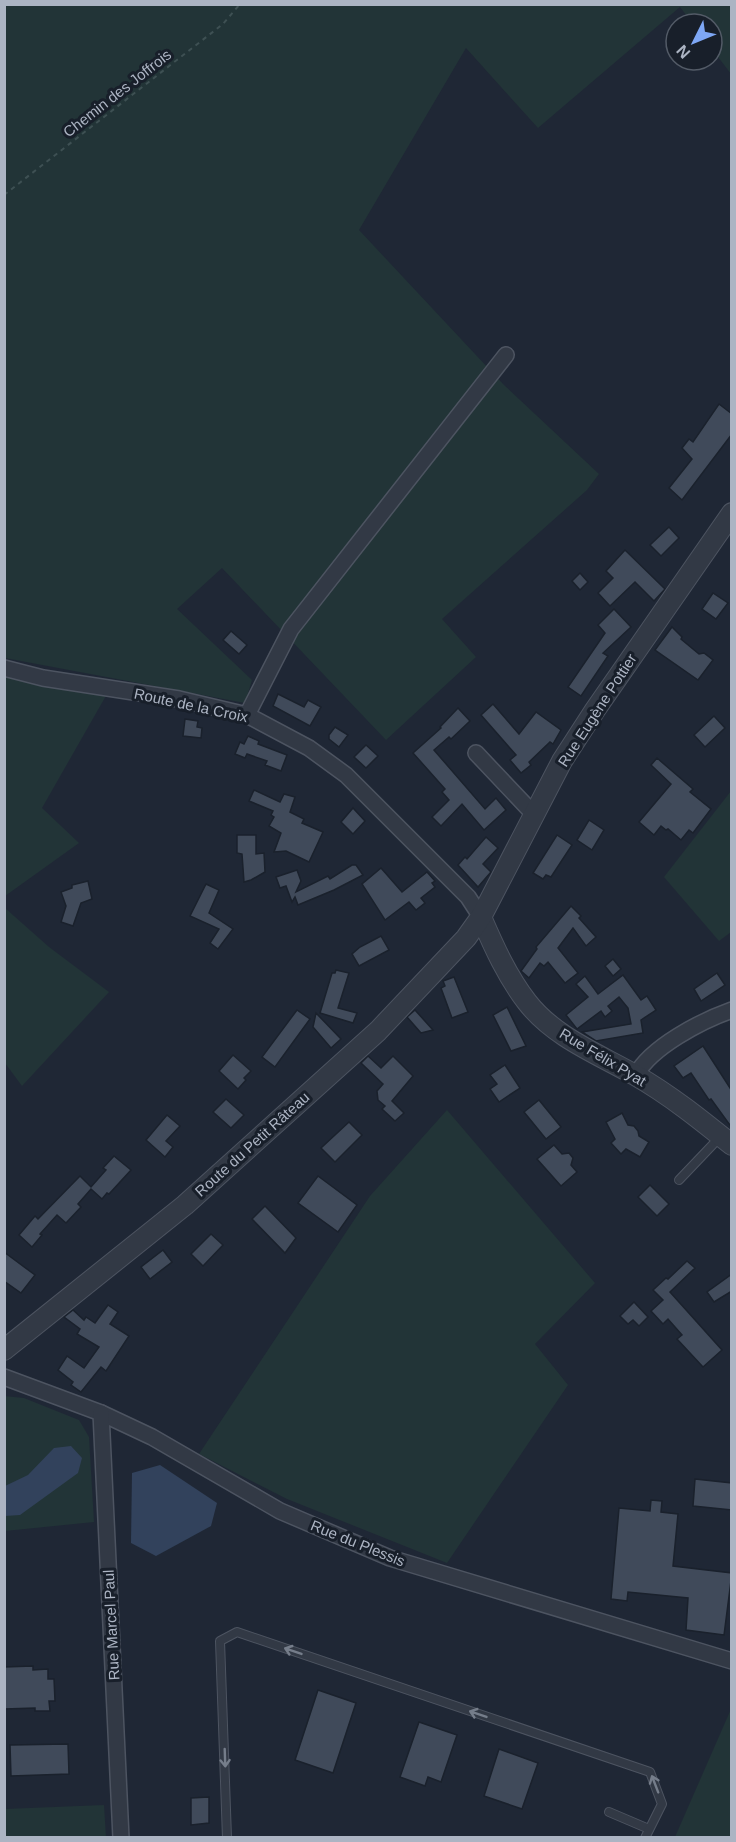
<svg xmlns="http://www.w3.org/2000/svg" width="736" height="1842" font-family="Arial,sans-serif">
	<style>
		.green { fill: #223437 }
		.water { fill: #32425c }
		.building { fill: #404a5a; stroke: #1a212c; stroke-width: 1.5 }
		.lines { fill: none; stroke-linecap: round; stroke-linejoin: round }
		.service-casing { stroke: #4d5461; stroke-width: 10 }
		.minor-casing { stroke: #4d5461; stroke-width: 18 }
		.tertiary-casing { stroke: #4d5461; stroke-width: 22 }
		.path { stroke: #3e5053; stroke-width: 2; stroke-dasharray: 4.5 4.5; stroke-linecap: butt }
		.service { stroke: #323945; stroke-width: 8 }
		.minor { stroke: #323945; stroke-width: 15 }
		.tertiary { stroke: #323945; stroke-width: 20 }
		.oneway { stroke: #757d8a }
		.labels { text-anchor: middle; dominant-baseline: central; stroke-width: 6; stroke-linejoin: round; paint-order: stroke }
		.street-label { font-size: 15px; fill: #acb4c3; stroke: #181f2a }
	</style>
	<rect width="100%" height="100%" fill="#1f2735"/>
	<!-- green -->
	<g class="green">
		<polygon points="4,5 731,5 731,74 712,49 712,24 693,24 680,7 538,128 466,48 359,230 504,385 599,474 587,490 442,619 476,657 386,740 222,568 177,609 252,680 245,703 5,658"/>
		<polygon points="5,671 107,694 42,808 79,843 5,896"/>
		<polygon points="731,791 731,932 719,941 664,877"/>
		<polygon points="5,908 49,947 109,992 22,1086 5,1063"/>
		<polygon points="447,1110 595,1283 535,1344 568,1385 447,1563 287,1499 199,1454 370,1196"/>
		<polygon points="4,1396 24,1398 79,1420 89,1437 94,1522 5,1531"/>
		<polygon points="731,1709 731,1837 675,1837"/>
		<polygon points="104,1805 106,1837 5,1837 5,1809"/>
	</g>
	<!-- water -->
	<g class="water">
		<polygon points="71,1446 82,1458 78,1473 20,1515 5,1516 5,1486 28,1475 54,1448"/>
		<polygon points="160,1465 217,1503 211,1526 156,1556 131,1543 132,1473"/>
	</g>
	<!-- building -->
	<g class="building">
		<polygon points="719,404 732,414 732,434 682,500 669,488 692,459 682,448 689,439 693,442"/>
		<polygon points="669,527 679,538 661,556 650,545"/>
		<polygon points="625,550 665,589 654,601 635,582 610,606 598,593 613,578 606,571"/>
		<polygon points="580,573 588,582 580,590 572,581"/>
		<polygon points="713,593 728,603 716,619 702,609"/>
		<polygon points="614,609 631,627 603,653 608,656 581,696 568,687 605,633 598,625"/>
		<polygon points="672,627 682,637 681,639 699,654 704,653 713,660 698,680 655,650"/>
		<polygon points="231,631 247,645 239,654 223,640"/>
		<polygon points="278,694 304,707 308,700 321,707 310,726 273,706"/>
		<polygon points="493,704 519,734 536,712 561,730 553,744 550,742 529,762 531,765 521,773 510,760 516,755 481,715"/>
		<polygon points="458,708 470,721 451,739 449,737 434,750 485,809 496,798 506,810 484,830 462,804 441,826 432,817 449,800 442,792 445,789 413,753 441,728 440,727"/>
		<polygon points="714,716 725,728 705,747 694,735"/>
		<polygon points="185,719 198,721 197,727 202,728 201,738 183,736"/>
		<polygon points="335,727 348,735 339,747 329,739 329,735"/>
		<polygon points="248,736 259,741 258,744 287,755 281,771 265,765 267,761 247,754 245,758 235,754 240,742 244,744"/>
		<polygon points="366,745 378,756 366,768 354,757"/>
		<polygon points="657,758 693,789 690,792 711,809 693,833 689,830 681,840 668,829 666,830 661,826 654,835 639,822 671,784 651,765"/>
		<polygon points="254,790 280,802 284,794 295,797 290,812 304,819 302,823 323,832 309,862 286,851 274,852 281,833 269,826 274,817 271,815 273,811 249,801"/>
		<polygon points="353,808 365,821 353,834 341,822"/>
		<polygon points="589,820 604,830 592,850 577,840"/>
		<polygon points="237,835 256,835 256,854 264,853 265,872 251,880 244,882 242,854 237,853"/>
		<polygon points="557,835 572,845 551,877 546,875 543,879 533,873"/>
		<polygon points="486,837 498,848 483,864 491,872 478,887 458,865 465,857 467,859"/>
		<polygon points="352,865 356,865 363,875 334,890 298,905 295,897 292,902 286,886 280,888 276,877 297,870 301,881 296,892 328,876 330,879"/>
		<polygon points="381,868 402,892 427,872 435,881 432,883 435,887 421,898 425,903 416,910 409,902 385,920 362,884"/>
		<polygon points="88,881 92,899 81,903 73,926 61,922 66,906 61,892 72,888 72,885"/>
		<polygon points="206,884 219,890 209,913 233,929 218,949 210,943 219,929 190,916"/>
		<polygon points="571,906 581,916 579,918 596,937 586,946 573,928 558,948 578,973 565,983 548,962 544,966 540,963 529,978 521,971 537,949 536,947"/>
		<polygon points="381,936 389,950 359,966 352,954 360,947"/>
		<polygon points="613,959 621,969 613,976 605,966"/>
		<polygon points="336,970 349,973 338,1008 357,1013 353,1023 320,1013 332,973 335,973"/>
		<polygon points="717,973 725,985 701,1001 694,989"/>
		<polygon points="623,975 641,1000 647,996 656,1010 641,1020 643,1033 596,1041 582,1032 631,1024 628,1008 619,997 608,1006 612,1011 605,1017 601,1011 577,1029 566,1015 588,997 576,984 585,976 598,994"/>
		<polygon points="454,977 468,1012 452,1018 441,988 445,986 443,981"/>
		<polygon points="507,1007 526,1046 511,1051 493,1015"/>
		<polygon points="297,1010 310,1019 275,1067 262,1057"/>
		<polygon points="415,1010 433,1030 421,1033 407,1017"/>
		<polygon points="316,1013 341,1039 331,1048 313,1027"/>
		<polygon points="703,1046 732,1091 732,1128 711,1099 709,1100 691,1073 683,1078 674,1066"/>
		<polygon points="233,1055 251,1071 244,1078 246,1080 238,1089 219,1071"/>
		<polygon points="368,1056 381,1068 393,1056 413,1076 392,1101 404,1113 395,1121 382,1109 385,1106 378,1100 377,1091 383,1084 361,1063"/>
		<polygon points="505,1065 520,1088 499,1102 490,1089 497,1084 490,1075"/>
		<polygon points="226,1099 244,1115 231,1128 213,1112"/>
		<polygon points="539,1100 561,1127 546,1139 524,1112"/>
		<polygon points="622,1113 628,1125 634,1126 638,1131 639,1136 649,1142 640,1157 626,1149 621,1154 611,1143 615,1139 606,1122"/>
		<polygon points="167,1115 180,1126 166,1141 173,1147 165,1157 146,1140"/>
		<polygon points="349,1122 362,1135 335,1162 321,1148"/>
		<polygon points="554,1145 562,1154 569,1153 573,1158 571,1165 577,1172 561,1186 537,1159"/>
		<polygon points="114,1156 131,1170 109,1194 107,1193 102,1199 91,1189 78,1204 81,1207 66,1223 57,1215 40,1234 42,1235 32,1247 19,1235 35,1216 38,1219 80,1176 91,1187 106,1170 103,1168"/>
		<polygon points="318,1176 357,1205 338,1232 298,1203"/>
		<polygon points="650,1185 669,1204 657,1216 638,1197"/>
		<polygon points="265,1206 296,1238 285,1253 252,1219"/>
		<polygon points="211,1234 223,1245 203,1266 191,1254"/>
		<polygon points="163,1250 172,1262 150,1279 141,1267"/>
		<polygon points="4,1252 35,1275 21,1293 4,1281"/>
		<polygon points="687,1261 695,1268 670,1292 722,1350 703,1367 677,1339 682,1335 668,1319 663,1324 651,1311 663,1300 653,1290 666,1278 668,1279"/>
		<polygon points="732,1274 732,1291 714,1302 707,1292"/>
		<polygon points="634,1302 648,1317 639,1326 633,1320 628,1324 620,1316"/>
		<polygon points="108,1305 118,1312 110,1324 129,1336 106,1371 101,1367 81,1392 71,1385 73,1382 58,1370 67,1356 84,1368 99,1347 77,1334 80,1329 64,1317 73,1310 84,1320 86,1317 95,1323"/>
		<polygon points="695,1479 732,1483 732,1510 693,1506"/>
		<polygon points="651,1500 662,1501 661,1512 678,1514 673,1566 732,1573 724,1635 686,1630 688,1598 628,1592 627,1601 611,1599 619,1508 650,1511"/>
		<polygon points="33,1666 33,1670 48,1669 48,1679 54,1679 55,1701 49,1701 50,1711 35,1711 35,1708 4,1709 4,1667"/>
		<polygon points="318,1690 356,1703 333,1773 295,1760"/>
		<polygon points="419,1722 457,1735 441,1782 428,1777 425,1786 400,1777"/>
		<polygon points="68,1744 69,1774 11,1776 10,1745"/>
		<polygon points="499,1749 538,1763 522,1809 484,1796"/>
		<polygon points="209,1797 209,1823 191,1825 191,1798"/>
	</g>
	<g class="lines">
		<!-- service casing -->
		<g class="service-casing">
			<g id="service">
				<polyline points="679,1180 720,1137"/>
				<polyline points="609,1812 649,1829"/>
				<polyline points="227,1838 220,1641 237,1632 650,1772 662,1804 645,1838"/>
			</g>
		</g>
		<!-- minor casing -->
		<g class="minor-casing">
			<g id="minor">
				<polyline points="4,668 43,678 179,699 247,715 309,748 346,775 468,897 481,917"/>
				<polyline points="247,715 291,629 506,355"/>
				<polyline points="476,753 528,808 535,812"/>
				<path d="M636,1075c15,-28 65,-54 96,-65"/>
				<polyline points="4,1377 101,1413 152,1437 280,1511 390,1558 732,1661"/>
				<polyline points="101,1413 121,1838"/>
			</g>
		</g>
		<!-- tertiary casing -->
		<g class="tertiary-casing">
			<g id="tertiary">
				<path d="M481,917c13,30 26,59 46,85 27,35 71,52 108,73 35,20 66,45 97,70"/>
				<polyline points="4,1350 185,1205 378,1031 466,938 481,917 562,761 595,710 732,513"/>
			</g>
		</g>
		<!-- path -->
		<polyline class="path" points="4,195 223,24 240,4"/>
		<!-- service -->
		<use href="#service" class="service"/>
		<!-- minor -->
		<use href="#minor" class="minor"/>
		<!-- tertiary -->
		<use href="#tertiary" class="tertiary"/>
	</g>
	<!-- one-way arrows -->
	<defs><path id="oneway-shaft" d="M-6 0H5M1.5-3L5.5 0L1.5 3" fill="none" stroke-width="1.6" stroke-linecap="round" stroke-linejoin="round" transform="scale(1.5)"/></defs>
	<g class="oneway">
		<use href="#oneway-shaft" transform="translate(293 1651) rotate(-161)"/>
		<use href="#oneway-shaft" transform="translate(478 1714) rotate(-161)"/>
		<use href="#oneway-shaft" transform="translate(225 1758) rotate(88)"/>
		<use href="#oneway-shaft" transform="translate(655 1784) rotate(-111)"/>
	</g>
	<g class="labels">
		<!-- street labels -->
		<g class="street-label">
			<text transform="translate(117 93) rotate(-38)">Chemin des Joffrois</text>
			<text transform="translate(191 705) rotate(12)">Route de la Croix</text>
			<text transform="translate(597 710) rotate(-57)">Rue Eugène Pottier</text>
			<text transform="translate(603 1057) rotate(31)">Rue Félix Pyat</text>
			<text transform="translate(252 1144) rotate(-42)">Route du Petit Râteau</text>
			<text transform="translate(358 1543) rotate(22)">Rue du Plessis</text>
			<text transform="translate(111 1625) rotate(-93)">Rue Marcel Paul</text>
		</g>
	</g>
	<!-- border -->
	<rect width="736" height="1842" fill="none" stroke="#acb4c3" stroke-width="12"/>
	<!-- north arrow -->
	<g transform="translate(694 42) rotate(227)"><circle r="28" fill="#181f2a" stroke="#535b67" stroke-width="1.5"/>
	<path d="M0-4.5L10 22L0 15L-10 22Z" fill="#7ea7f5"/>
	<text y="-9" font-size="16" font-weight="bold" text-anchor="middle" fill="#acb4c3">N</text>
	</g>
</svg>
